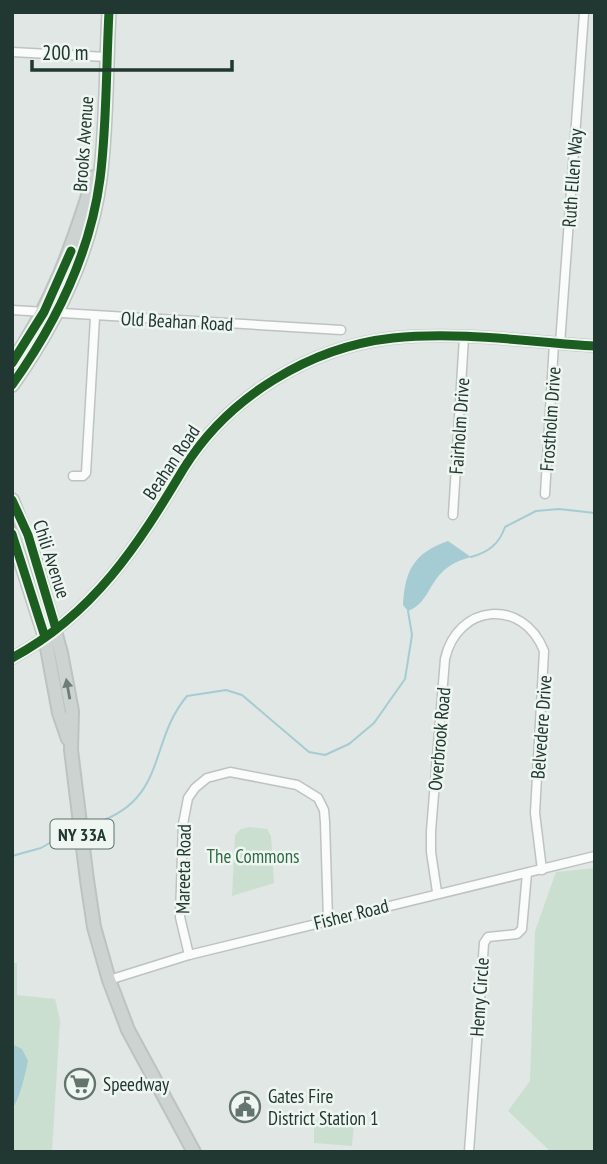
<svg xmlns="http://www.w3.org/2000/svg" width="607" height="1164" font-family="'PT Sans Narrow',sans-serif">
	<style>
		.green { fill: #cbdfd1 }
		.water { fill: #a4ccd2 }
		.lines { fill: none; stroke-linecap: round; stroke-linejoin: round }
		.stream { stroke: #a4ccd2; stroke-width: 2 }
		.street-casing { stroke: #bec3c1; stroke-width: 11 }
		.secondary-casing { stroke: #bec4c1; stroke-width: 14 }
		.primary-casing { stroke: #bcc3c1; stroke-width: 16 }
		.street { stroke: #fafbfb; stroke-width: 8 }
		.secondary { stroke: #fafbfb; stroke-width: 10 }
		.primary { stroke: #cdd3d1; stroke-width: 12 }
		.cycleway-casing { stroke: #eff6f2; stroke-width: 13 }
		.cycleway { stroke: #1b5e20; stroke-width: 9 }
		.oneway { fill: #6e7d79 }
		.labels { text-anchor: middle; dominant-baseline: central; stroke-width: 5; stroke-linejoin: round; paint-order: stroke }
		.shield { fill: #eff6f2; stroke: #5f706b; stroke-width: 2 }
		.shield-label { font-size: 18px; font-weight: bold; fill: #213731 }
		.street-label { font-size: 19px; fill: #213731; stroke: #eff6f2 }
		.park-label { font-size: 19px; fill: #2e6b46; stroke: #eff6f2 }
		.poi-label { font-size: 19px; fill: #213731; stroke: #eff6f2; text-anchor: start }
	</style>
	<rect width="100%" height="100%" fill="#e1e7e4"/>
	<!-- green -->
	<g class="green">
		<polygon points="250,827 267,829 271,836 274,883 232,896 235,835 241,829"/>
		<polygon points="595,868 595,1152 551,1152 508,1111 530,1081 535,931 556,872"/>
		<polygon points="12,963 17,963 17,995 55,999 60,1020 52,1152 12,1152"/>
		<polygon points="314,1121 354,1123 352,1146 314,1143"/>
	</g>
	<!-- water -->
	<g class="water">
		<path d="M448,541l23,16c-46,12 -35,43 -63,54l-5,-6c2,-35 11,-52 45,-64z"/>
		<path d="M12,1044l10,5 6,12c-3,13 -8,38 -16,48z"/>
	</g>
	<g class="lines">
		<!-- stream -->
		<g class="stream">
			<path d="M471,557c18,-5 28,-13 34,-30l31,-16 23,-2 36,4"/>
			<path d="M96,823c72,-24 52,-81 91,-127l39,-6 16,5 67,57 16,3 24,-11 25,-21 31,-44 7,-44 -4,-24"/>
			<polyline points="12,856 41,848 65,834"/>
		</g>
		<!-- street casing -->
		<g class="street-casing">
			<g id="street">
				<polyline points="12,52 107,57"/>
				<polyline points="12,310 341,330"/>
				<polyline points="560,344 584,13"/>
				<polyline points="73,476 83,476 86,473 95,317"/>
				<polyline points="545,494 554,343"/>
				<polyline points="453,515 464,337"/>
				<path d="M437,892l-6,-40v-21l14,-172c12,-55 78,-62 99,-8l-9,162 7,57"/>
				<polyline points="189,955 180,917 183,824 188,798 195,788 207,778 230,772 297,785 318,798 324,810 325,822 328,920"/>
				<polyline points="109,980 189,955 595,856"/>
				<polyline points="469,1152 484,943 488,937 517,934 522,929 527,873"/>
			</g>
		</g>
		<!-- secondary casing -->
		<g class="secondary-casing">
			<path id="secondary" d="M12,658c82,-44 126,-113 172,-190 44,-71 126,-121 209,-130 67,-7 136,4 202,8"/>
		</g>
		<!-- primary casing -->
		<g class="primary-casing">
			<g id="primary">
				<path d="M12,363c41,-61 60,-116 82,-186"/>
				<path d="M12,385c44,-62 78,-130 88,-206 7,-54 6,-112 9,-167"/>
				<polyline points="12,500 34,556 61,653 72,711 71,750 87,880 94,927 109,980 128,1030 194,1152"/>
				<polyline points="12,534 45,637 59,713 68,739"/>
			</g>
		</g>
		<!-- street -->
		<use href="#street" class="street"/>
		<!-- secondary -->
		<use href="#secondary" class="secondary"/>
		<!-- primary -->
		<use href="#primary" class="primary"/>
		<!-- cycleway casing -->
		<g class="cycleway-casing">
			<g id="cycleway">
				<polyline points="12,363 44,312 71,251"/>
				<path d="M12,385c44,-62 78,-130 88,-206 7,-54 6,-112 9,-167"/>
				<polyline points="12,500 28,535 56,629"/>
				<polyline points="12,534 45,637"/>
				<path d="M12,658c82,-44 126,-113 172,-190 44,-71 126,-121 209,-130 67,-7 136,4 202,8"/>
			</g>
		</g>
		<!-- cycleway -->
		<use href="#cycleway" class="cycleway"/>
	</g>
	<!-- one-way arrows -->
	<defs><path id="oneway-solid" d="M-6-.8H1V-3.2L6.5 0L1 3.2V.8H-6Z" transform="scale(1.75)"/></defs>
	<use class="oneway" href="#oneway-solid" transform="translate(68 689) rotate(-100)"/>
	<!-- icons -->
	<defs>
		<g id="supermarket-ring" transform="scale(1.575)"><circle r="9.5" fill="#eff6f2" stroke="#647570" stroke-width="1.5"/><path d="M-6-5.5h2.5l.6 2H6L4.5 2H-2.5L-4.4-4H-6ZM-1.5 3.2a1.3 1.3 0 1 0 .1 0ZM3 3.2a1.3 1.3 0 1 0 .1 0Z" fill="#647570"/></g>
		<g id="civic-ring" transform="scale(1.575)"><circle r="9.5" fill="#eff6f2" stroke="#647570" stroke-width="1.5"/><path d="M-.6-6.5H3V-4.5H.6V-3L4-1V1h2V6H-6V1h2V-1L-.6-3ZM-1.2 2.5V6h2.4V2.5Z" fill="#647570"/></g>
	</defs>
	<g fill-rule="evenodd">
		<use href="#supermarket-ring" x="80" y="1084"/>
		<use href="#civic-ring" x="245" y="1107"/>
	</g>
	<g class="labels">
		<!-- shield labels -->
		<rect class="shield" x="50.5" y="819.5" width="63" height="29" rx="5"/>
		<g class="shield-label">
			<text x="82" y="834">NY 33A</text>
		</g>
		<!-- street labels -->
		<g class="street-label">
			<text transform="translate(83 144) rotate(-86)">Brooks Avenue</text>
			<text transform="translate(572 178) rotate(-86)">Ruth Ellen Way</text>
			<text transform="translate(177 321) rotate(3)">Old Beahan Road</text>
			<text transform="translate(550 419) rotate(-86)">Frostholm Drive</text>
			<text transform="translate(459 426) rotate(-86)">Fairholm Drive</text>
			<text transform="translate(171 462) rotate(-56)">Beahan Road</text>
			<text transform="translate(52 559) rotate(72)">Chili Avenue</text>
			<text transform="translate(541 727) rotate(-86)">Belvedere Drive</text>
			<text transform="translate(439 739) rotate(-85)">Overbrook Road</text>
			<text transform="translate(183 869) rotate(-89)">Mareeta Road</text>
			<text transform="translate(351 914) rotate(-14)">Fisher Road</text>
			<text transform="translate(479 997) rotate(-86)">Henry Circle</text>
		</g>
		<!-- park labels -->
		<g class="park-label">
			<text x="253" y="856">The Commons</text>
		</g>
		<!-- poi labels -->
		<g class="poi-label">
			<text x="103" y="1084">Speedway</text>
			<text x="268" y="1096">Gates Fire<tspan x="268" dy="22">District Station 1</tspan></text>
		</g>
	</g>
	<!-- border -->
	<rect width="607" height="1164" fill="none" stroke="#213731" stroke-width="28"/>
	<!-- scale -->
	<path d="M32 60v10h200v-10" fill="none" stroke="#213731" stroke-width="3.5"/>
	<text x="42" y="60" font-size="21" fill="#213731" stroke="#eff6f2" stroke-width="5" paint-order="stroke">200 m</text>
</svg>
